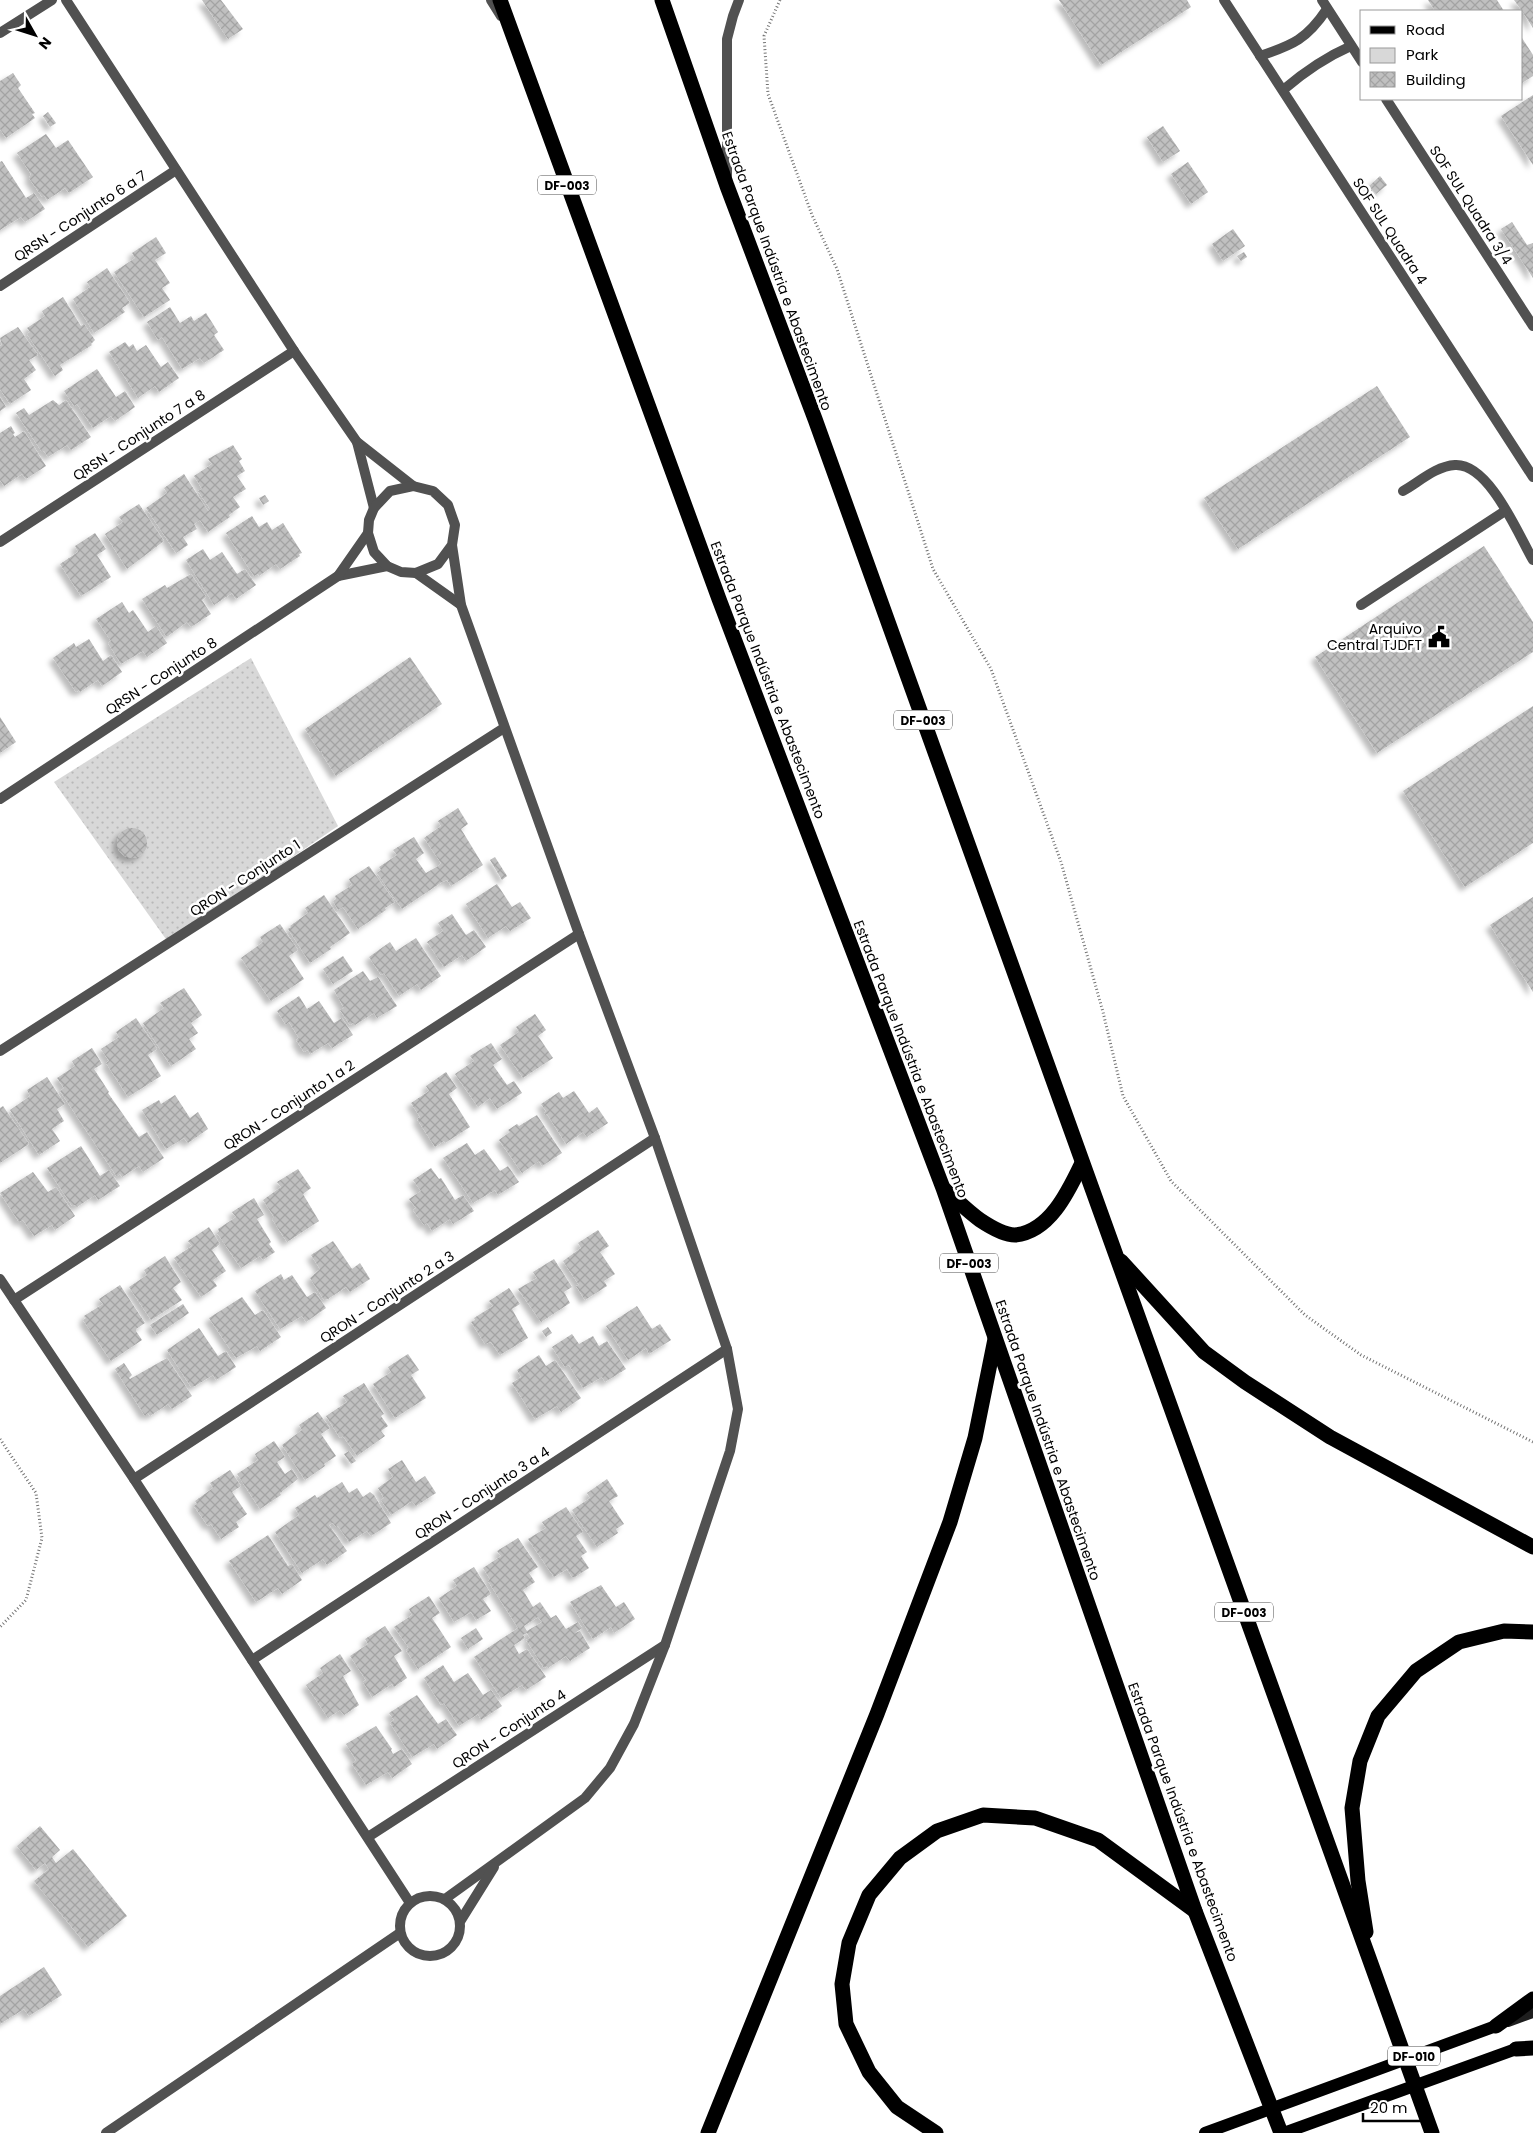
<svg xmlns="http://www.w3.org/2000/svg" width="1533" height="2133" font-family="Poppins,sans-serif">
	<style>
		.green { fill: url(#green-dots) }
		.building { fill: url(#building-cross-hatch); fill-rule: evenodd; filter: url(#shadow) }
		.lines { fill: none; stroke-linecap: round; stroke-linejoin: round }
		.path { stroke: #737373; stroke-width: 3; stroke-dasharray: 1 2.5; stroke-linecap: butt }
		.lane { stroke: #515151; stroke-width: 10 }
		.street { stroke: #515151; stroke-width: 10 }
		.secondary { stroke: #1e1e1e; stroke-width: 10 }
		.primary { stroke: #000; stroke-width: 12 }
		.highway { stroke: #000; stroke-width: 15 }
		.labels { text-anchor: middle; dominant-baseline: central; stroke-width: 5; stroke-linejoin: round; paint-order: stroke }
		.shield { fill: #fff; stroke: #4c4c4c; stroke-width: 1 }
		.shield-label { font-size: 12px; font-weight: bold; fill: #000 }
		.street-label { font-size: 14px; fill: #000; stroke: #fff }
		.poi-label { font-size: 14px; fill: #000; stroke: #fff; text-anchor: end }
	</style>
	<defs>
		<pattern id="green-dots" width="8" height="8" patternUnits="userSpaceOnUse" patternTransform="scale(1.25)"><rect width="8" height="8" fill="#d8d8d8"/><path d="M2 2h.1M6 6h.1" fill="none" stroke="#b8b8b8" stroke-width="1.8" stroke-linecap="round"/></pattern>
		<pattern id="building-cross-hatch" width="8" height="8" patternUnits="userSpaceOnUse" patternTransform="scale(1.25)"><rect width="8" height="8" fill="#c0c0c0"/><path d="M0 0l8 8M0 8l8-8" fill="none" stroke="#a3a3a3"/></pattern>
		<filter id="shadow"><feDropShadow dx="-4.5" dy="4.5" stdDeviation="2.5" flood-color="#0004"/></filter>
	</defs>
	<rect width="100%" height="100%" fill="#fff"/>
	<!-- green -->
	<polygon class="green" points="251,658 338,826 168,942 54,782"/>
	<!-- building -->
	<g class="building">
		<polygon points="202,0 221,0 243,29 228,39"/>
		<polygon points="1059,0 1187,0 1191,7 1101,65"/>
		<polygon points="1428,0 1497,0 1504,11 1435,11"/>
		<polygon points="1514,0 1533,0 1533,28 1522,11"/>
		<polygon points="1522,38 1533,55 1533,76 1522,83"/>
		<polygon points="13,73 21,85 18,88 35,113 32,114 35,118 6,138 0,129 0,81"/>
		<polygon points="1533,95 1533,165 1501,116"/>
		<polygon points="48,112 56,123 50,127 43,116"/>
		<polygon points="1163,126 1180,151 1163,162 1147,137"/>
		<polygon points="46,134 56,148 68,140 93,177 69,193 65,188 47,200 44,195 42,197 29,178 31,174 17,153"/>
		<polygon points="2,161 26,198 34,193 45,209 25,222 21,217 0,230 0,162"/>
		<polygon points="1188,162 1208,192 1191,204 1171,174"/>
		<polygon points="1380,176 1387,185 1376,194 1369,186"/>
		<polygon points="1512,222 1527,245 1533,243 1533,278 1501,229"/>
		<polygon points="1233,229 1245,246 1223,261 1212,244"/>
		<polygon points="156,237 166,253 155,260 170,283 162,288 170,300 144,317 114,272 135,258 132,253"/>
		<polygon points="1244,252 1247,257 1241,261 1237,256"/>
		<polygon points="107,268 130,303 122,308 125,312 94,333 73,299 90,287 87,282"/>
		<polygon points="63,297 81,326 84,324 95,340 91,344 92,345 60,365 63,370 55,376 27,334 30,332 27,328 45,316 42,311"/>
		<polygon points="170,307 180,323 191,316 194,321 206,313 218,332 214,335 224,350 204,363 200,358 182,369 162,337 158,340 147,322"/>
		<polygon points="18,327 38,355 29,360 36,370 24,379 31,390 10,404 0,389 0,346 2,345 0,338"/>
		<polygon points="125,342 129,347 133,344 137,351 146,345 161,367 168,362 179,378 159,392 155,386 138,398 109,352"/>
		<polygon points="97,369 116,397 125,391 135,407 115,421 111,416 93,428 77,404 74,406 64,391"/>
		<polygon points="1377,386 1410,437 1238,549 1204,498"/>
		<polygon points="0,397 6,407 0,411"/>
		<polygon points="53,400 59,405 66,400 91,437 71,450 67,445 48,457 44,451 42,452 16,413 24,408 29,415"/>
		<polygon points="11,426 15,433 13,434 15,437 24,431 46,466 26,479 22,474 4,486 0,480 0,433"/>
		<polygon points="233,445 242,459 239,461 245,471 237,476 246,489 233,497 240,507 229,515 230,517 208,532 200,520 194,524 197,529 183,537 188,545 176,553 146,508 167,493 164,488 184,474 208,511 210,509 198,491 202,489 194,476 212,464 208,459"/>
		<polygon points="265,495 269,501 263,505 259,498"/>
		<polygon points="139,504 164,541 127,569 105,534 123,522 119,517"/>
		<polygon points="252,516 259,527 267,522 272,530 283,523 302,553 299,554 300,556 280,569 276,564 259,576 258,574 254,576 226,533"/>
		<polygon points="95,533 106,549 97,555 111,577 81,596 60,564 78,552 75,546"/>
		<polygon points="1484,546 1533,622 1533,652 1377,753 1315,657"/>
		<polygon points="203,549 210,560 222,552 237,574 245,569 256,585 236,599 232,593 214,605 186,560"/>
		<polygon points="191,574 206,597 202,600 211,614 191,627 187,622 168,636 166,636 142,599 165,585 167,588"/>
		<polygon points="122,602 129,613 133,610 148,632 156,626 167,643 147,657 143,651 121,664 108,643 111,641 96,619"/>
		<polygon points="89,639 103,661 111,655 122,672 102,686 98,680 80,692 79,690 76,692 53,658 74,643 76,647"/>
		<polygon points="410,657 442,704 336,776 322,754 322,751 320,752 305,729"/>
		<polygon points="1533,706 1533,843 1465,887 1403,791"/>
		<polygon points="0,717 16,742 0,753"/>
		<polygon points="458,808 468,824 461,829 483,865 451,886 447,880 442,882 402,909 377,873 381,870 379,867 397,855 393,850 414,837 424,853 416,859 426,873 438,866 441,863 424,838 441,826 438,821"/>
		<circle cx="132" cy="843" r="15"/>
		<polygon points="495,857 507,876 502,880 490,860"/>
		<polygon points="369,866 395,902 385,908 386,910 358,929 343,907 338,910 333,901 336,899 335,896 352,885 349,879"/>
		<polygon points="497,884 512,907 520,902 531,918 510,931 506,926 488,938 466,904"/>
		<polygon points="324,895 350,933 330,947 331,949 310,963 288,929 291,927 290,926 308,913 305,908"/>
		<polygon points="1533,897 1533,992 1490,925"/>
		<polygon points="452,914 466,935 474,930 486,947 466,961 462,955 444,967 427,942 443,931 438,923"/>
		<polygon points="280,924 298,950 289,956 304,979 271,1001 241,958 263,942 260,937"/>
		<polygon points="416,938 441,976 421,990 417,984 399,996 384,973 381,975 369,957 390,942 396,951"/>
		<polygon points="343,956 353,971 333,984 323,969"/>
		<polygon points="363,971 370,981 378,977 397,1006 377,1018 374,1013 355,1025 353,1023 350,1025 340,1010 344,1008 334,990"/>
		<polygon points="184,988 202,1015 191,1023 198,1033 189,1039 196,1049 171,1066 143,1023 164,1008 160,1003"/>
		<polygon points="299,996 307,1009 319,1001 334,1023 342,1018 353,1035 332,1048 328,1043 310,1054 308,1050 304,1052 296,1040 299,1038 289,1022 286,1025 277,1011"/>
		<polygon points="535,1014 546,1030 538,1036 553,1058 523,1078 500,1045 519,1032 516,1027"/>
		<polygon points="136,1018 157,1049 148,1055 161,1076 128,1097 106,1063 109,1061 101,1049 119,1037 116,1032"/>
		<polygon points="491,1043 502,1059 493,1065 507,1085 514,1081 522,1093 497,1109 490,1098 478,1107 455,1074 474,1061 470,1056"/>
		<polygon points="92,1048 102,1064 94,1069 109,1092 108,1093 139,1137 147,1132 164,1158 143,1172 139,1166 122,1177 120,1174 117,1177 60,1091 64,1088 57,1078 75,1066 72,1061"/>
		<polygon points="446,1072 457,1088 449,1094 470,1127 445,1143 444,1141 435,1147 417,1119 420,1117 411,1103 429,1091 426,1086"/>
		<polygon points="47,1077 65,1104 57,1109 64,1121 52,1129 60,1141 39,1155 10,1110 30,1096 27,1090"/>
		<polygon points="574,1091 589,1113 597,1107 608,1123 587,1137 583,1132 566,1144 547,1114 545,1115 544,1113 546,1111 541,1104 559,1092 563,1098"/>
		<polygon points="175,1095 190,1118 198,1112 208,1129 188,1143 184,1138 166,1149 142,1110 159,1100 161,1104"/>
		<polygon points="3,1106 29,1144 0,1163 0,1108"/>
		<polygon points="537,1115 562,1153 542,1166 539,1161 522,1173 499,1140 510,1132 508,1130 517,1124 519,1126"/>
		<polygon points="467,1143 475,1155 484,1149 500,1171 508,1166 519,1182 498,1195 495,1190 473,1203 443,1158"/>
		<polygon points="81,1146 100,1176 109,1170 120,1186 98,1200 95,1195 77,1207 75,1205 72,1206 47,1168"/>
		<polygon points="431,1168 439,1179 441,1178 455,1200 463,1195 474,1211 453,1224 450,1219 432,1231 427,1223 424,1225 413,1210 416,1208 409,1199 421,1191 413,1180"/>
		<polygon points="298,1169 311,1188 303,1194 319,1221 287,1242 272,1219 274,1217 263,1200 281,1187 277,1182"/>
		<polygon points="33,1172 48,1192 56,1187 75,1216 55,1230 52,1225 34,1236 23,1220 19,1222 0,1193"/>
		<polygon points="254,1198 264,1215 257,1219 271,1242 269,1244 275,1252 263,1260 260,1256 241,1268 217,1233 219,1232 218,1229 236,1217 232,1212"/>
		<polygon points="209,1227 220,1244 212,1250 226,1271 213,1280 217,1286 201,1297 174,1258 192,1246 188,1241"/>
		<polygon points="598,1230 609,1246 600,1252 615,1274 604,1281 607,1286 585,1300 576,1286 579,1285 563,1261 581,1248 578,1243"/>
		<polygon points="333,1241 352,1269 360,1263 370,1279 350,1292 346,1287 328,1299 324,1300 310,1278 320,1269 311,1255"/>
		<polygon points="165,1256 181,1282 173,1288 182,1300 151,1320 129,1287 147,1275 144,1270"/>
		<polygon points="554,1259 572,1287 564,1292 570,1303 541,1322 518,1289 537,1278 533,1272"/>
		<polygon points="281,1274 284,1280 292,1275 307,1297 315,1292 326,1308 306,1322 302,1316 280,1329 255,1291"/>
		<polygon points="120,1285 145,1323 136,1329 136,1331 142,1340 111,1361 83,1320 86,1318 84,1316 103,1304 99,1299"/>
		<polygon points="509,1288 520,1304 512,1309 528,1338 500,1355 491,1342 485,1344 471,1322 475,1320 474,1318 493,1306 489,1301"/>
		<polygon points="242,1297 255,1315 263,1310 281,1337 260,1351 257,1346 236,1358 209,1318"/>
		<polygon points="183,1304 189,1313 157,1335 150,1325"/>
		<polygon points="637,1306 652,1329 660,1324 671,1340 649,1354 646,1348 628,1360 606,1326"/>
		<polygon points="548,1327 552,1333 546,1337 542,1331"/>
		<polygon points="199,1328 218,1356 226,1351 236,1367 216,1380 213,1375 195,1386 191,1387 167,1350"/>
		<polygon points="572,1334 579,1344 593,1336 599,1346 607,1341 626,1369 605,1382 602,1377 583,1388 569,1365 565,1367 552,1347"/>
		<polygon points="408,1354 419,1370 411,1375 426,1398 395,1418 373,1384 391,1372 388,1367"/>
		<polygon points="539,1355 546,1366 555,1360 581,1398 561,1412 557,1406 535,1419 512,1383 521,1377 517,1370"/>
		<polygon points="167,1358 192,1396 172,1409 168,1404 150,1416 148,1413 145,1416 115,1369 124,1363 132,1375 129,1378 130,1379"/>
		<polygon points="364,1383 384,1414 381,1416 388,1426 381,1431 385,1436 357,1456 343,1436 340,1438 326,1416 347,1402 343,1396"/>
		<polygon points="318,1412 330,1428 321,1434 336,1456 324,1464 325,1466 305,1480 282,1445 302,1430 299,1425"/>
		<polygon points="274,1441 285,1457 277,1462 285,1474 292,1469 298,1479 280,1493 281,1495 260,1509 237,1474 258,1460 255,1454"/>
		<polygon points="349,1451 356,1461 351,1464 344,1454"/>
		<polygon points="402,1460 416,1482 425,1476 436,1493 416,1506 412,1501 391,1515 381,1500 384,1498 378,1488 393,1477 388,1469"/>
		<polygon points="230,1470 241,1486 232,1492 247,1514 236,1522 239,1527 221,1539 211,1524 208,1526 194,1506 197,1504 195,1501 213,1488 210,1483"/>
		<polygon points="607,1479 618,1496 609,1501 624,1524 616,1529 618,1533 597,1547 572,1510 590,1498 587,1493"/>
		<polygon points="342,1482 349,1493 357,1488 363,1497 370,1492 374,1495 391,1523 371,1536 367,1531 349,1542 338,1526 336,1527 333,1523 329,1525 347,1551 327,1565 323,1559 302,1573 275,1532 299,1515 295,1508 315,1495 317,1498"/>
		<polygon points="566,1507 583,1532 576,1536 587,1552 581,1556 589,1568 575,1577 572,1577 567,1569 554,1577 528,1539 546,1528 542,1522"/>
		<polygon points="268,1535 288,1566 292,1564 302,1580 282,1594 278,1588 256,1602 229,1561"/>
		<path d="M518,1538l20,29 -9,6 6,9 -12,8 10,17 7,-5 11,16 5,-3 10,14 12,-7 4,6 -7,5 5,-2 10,17 -20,13 -4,-5 -18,12 -1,-2 -3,2 -18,-28 4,-2 -3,-5 -4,2 2,3 -11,7 5,9 8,-5 19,28 -20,13 -4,-5 -21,13 -27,-41 44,-29 -30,-47 2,-2 -7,-11 18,-12 -4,-5zM538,1617l4,5 -15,9 -3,-5z"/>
		<polygon points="474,1567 491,1594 483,1599 491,1611 476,1620 471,1612 454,1622 439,1598 457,1586 453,1580"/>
		<polygon points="601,1585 616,1607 624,1602 635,1619 614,1633 611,1627 593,1639 570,1602"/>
		<polygon points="429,1596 440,1613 432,1618 451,1647 418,1669 406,1650 409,1648 394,1627 412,1615 409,1609"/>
		<polygon points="385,1626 402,1651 394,1656 407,1678 394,1687 392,1684 372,1697 363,1682 366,1680 350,1656 368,1644 365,1639"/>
		<polygon points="476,1628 483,1639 468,1649 461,1638"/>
		<polygon points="340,1654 351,1671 343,1676 359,1705 344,1715 340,1710 328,1718 306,1685 323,1673 320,1668"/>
		<polygon points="443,1665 454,1682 468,1673 483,1695 491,1690 502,1706 481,1720 478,1714 459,1726 444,1703 441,1705 424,1678"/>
		<polygon points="417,1695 438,1724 446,1719 457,1735 437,1749 434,1744 412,1757 390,1723 394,1720 389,1713"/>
		<polygon points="376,1726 392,1749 391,1750 393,1754 402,1749 412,1764 392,1778 388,1772 366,1785 352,1764 356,1760 346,1744"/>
		<polygon points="40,1826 60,1850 52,1857 56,1863 73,1849 127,1916 88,1947 34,1881 49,1869 45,1863 36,1870 17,1846"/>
		<polygon points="44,1967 62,1995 29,2016 24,2009 0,2024 0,1996"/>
	</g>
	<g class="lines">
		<!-- path -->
		<g class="path">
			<polyline points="780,0 764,36 768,94 812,215 837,269 933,569 991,669 1061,862 1103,1012 1123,1096 1171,1181 1305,1315 1361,1355 1533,1442"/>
			<polyline points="0,1439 36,1493 42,1538 26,1600 0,1627"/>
		</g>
		<!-- lane -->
		<g class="lane">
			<polyline points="491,0 501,16"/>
			<path d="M1403,491c16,-9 33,-25 52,-26 34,-2 63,69 78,95"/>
			<polyline points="1361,605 1505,511"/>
		</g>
		<!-- street -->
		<g class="street">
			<polyline points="66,0 294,351 357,442 413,486"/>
			<polyline points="1224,0 1533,477"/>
			<polyline points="1322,0 1362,62"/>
			<polyline points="0,33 52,0"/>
			<path d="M1260,56c33,-11 47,-17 67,-47"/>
			<path d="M1283,90c21,-18 43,-33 68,-44"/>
			<polyline points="1386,99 1533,326"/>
			<polyline points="727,175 727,39 733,16 739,0"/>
			<polyline points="0,286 176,170"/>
			<polyline points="357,442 374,508"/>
			<polyline points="0,542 294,351"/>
			<polyline points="416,573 461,605"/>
			<polyline points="338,576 387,566"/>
			<polyline points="0,799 338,576 368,533"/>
			<polyline points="0,1051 504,728"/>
			<polyline points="0,1279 134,1479 410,1903"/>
			<polyline points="14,1300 579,934"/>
			<polyline points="134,1479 655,1138"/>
			<polyline points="252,1660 727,1349"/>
			<polyline points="368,1837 665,1645"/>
			<circle cx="430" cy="1926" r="30"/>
			<polyline points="445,1899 585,1798 610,1768 634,1724 665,1645 730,1451 738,1409 727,1349 655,1138 579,934 461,605 452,545 455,525 448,505 433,491 413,486 390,491 374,508 369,520 368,533 374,552 387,566 401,572 416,573 438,564 452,545"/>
			<polyline points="461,1920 494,1867"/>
			<polyline points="106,2133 400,1933"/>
		</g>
		<!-- secondary -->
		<polyline class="secondary" points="1508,2022 1533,2013"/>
		<!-- primary -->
		<g class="primary">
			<polyline points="1205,2133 1496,2026"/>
			<polyline points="1284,2133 1516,2049"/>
		</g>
		<!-- highway -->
		<g class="highway">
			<polyline points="500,0 719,599 943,1188 1195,1911 1281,2133"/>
			<polyline points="662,0 727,186 815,419 1432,2133"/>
			<path d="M944,1189c12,10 23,22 36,31 9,6 24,15 35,15 35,-3 54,-45 67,-72"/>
			<polyline points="1121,1261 1204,1352 1245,1382 1330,1437 1533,1547"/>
			<polyline points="1366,1932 1358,1881 1352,1808 1360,1761 1378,1716 1416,1671 1459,1642 1504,1631 1533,1632"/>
			<polyline points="1496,2026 1533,1999"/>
			<polyline points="1516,2049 1533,2048"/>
			<polyline points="708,2133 877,1714 950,1522 975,1438 995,1339"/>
			<polyline points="936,2133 897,2107 869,2072 846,2024 842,1984 849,1943 869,1895 900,1858 937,1831 983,1815 1035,1818 1098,1840 1195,1911"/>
		</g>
	</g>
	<!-- icons -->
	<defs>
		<g id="civic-bare" transform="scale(1.725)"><path d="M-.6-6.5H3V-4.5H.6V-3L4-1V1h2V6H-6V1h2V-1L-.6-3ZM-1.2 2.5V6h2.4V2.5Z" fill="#000" stroke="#fff" stroke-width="2.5" paint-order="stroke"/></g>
	</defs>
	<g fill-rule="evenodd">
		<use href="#civic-bare" x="1439" y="637"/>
	</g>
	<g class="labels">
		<!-- shield labels -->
		<g class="shield">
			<rect x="538" y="175.5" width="58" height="19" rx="4"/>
			<rect x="894" y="710.5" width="58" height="19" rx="4"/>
			<rect x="940" y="1253.5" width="58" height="19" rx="4"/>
			<rect x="1215" y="1602.5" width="58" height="19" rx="4"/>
			<rect x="1388" y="2046.5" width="52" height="19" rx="4"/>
		</g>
		<g class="shield-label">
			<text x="567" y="185">DF-003</text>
			<text x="923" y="720">DF-003</text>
			<text x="969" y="1263">DF-003</text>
			<text x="1244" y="1612">DF-003</text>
			<text x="1414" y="2056">DF-010</text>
		</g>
		<!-- street labels -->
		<g class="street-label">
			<text transform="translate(1471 205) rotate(57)">SOF SUL Quadra 3/4</text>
			<text transform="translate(80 216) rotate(-33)">QRSN - Conjunto 6 a 7</text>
			<text transform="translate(1390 231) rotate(57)">SOF SUL Quadra 4</text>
			<text transform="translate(777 271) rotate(70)">Estrada Parque Indústria e Abastecimento</text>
			<text transform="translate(139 435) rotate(-33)">QRSN - Conjunto 7 a 8</text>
			<text transform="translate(161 676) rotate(-33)">QRSN - Conjunto 8</text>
			<text transform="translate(768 680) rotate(69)">Estrada Parque Indústria e Abastecimento</text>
			<text transform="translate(245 878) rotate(-33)">QRON - Conjunto 1</text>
			<text transform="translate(911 1059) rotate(69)">Estrada Parque Indústria e Abastecimento</text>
			<text transform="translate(289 1105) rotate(-33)">QRON - Conjunto 1 a 2</text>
			<text transform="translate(387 1297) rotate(-33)">QRON - Conjunto 2 a 3</text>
			<text transform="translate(1048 1440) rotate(71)">Estrada Parque Indústria e Abastecimento</text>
			<text transform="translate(482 1493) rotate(-33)">QRON - Conjunto 3 a 4</text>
			<text transform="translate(509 1729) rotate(-33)">QRON - Conjunto 4</text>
			<text transform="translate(1183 1822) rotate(70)">Estrada Parque Indústria e Abastecimento</text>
		</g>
		<!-- poi labels -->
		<g class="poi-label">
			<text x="1422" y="629">Arquivo<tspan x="1422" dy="16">Central TJDFT</tspan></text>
		</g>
	</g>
	<!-- legend -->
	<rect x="1360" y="10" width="162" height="90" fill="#ffffff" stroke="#999999"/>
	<rect x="1370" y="26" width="25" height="8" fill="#000000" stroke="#999999"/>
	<text x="1406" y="35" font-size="15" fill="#000000">Road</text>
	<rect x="1370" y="48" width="25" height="15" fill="#d8d8d8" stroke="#999999"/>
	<text x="1406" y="60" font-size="15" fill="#000000">Park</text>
	<rect x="1370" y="72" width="25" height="15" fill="url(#building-cross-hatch)" stroke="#999999"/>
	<text x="1406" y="85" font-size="15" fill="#000000">Building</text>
	<!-- north arrow -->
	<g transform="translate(35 35) rotate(129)" stroke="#ffffff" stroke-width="4" paint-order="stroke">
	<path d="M0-4L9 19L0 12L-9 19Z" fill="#000000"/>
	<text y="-8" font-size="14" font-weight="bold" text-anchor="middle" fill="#000000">N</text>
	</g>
	<!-- scale -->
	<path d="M1363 2113v8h64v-8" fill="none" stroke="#000000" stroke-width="2.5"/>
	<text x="1370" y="2113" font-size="15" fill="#000000" stroke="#ffffff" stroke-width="4" paint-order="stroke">20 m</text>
</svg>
